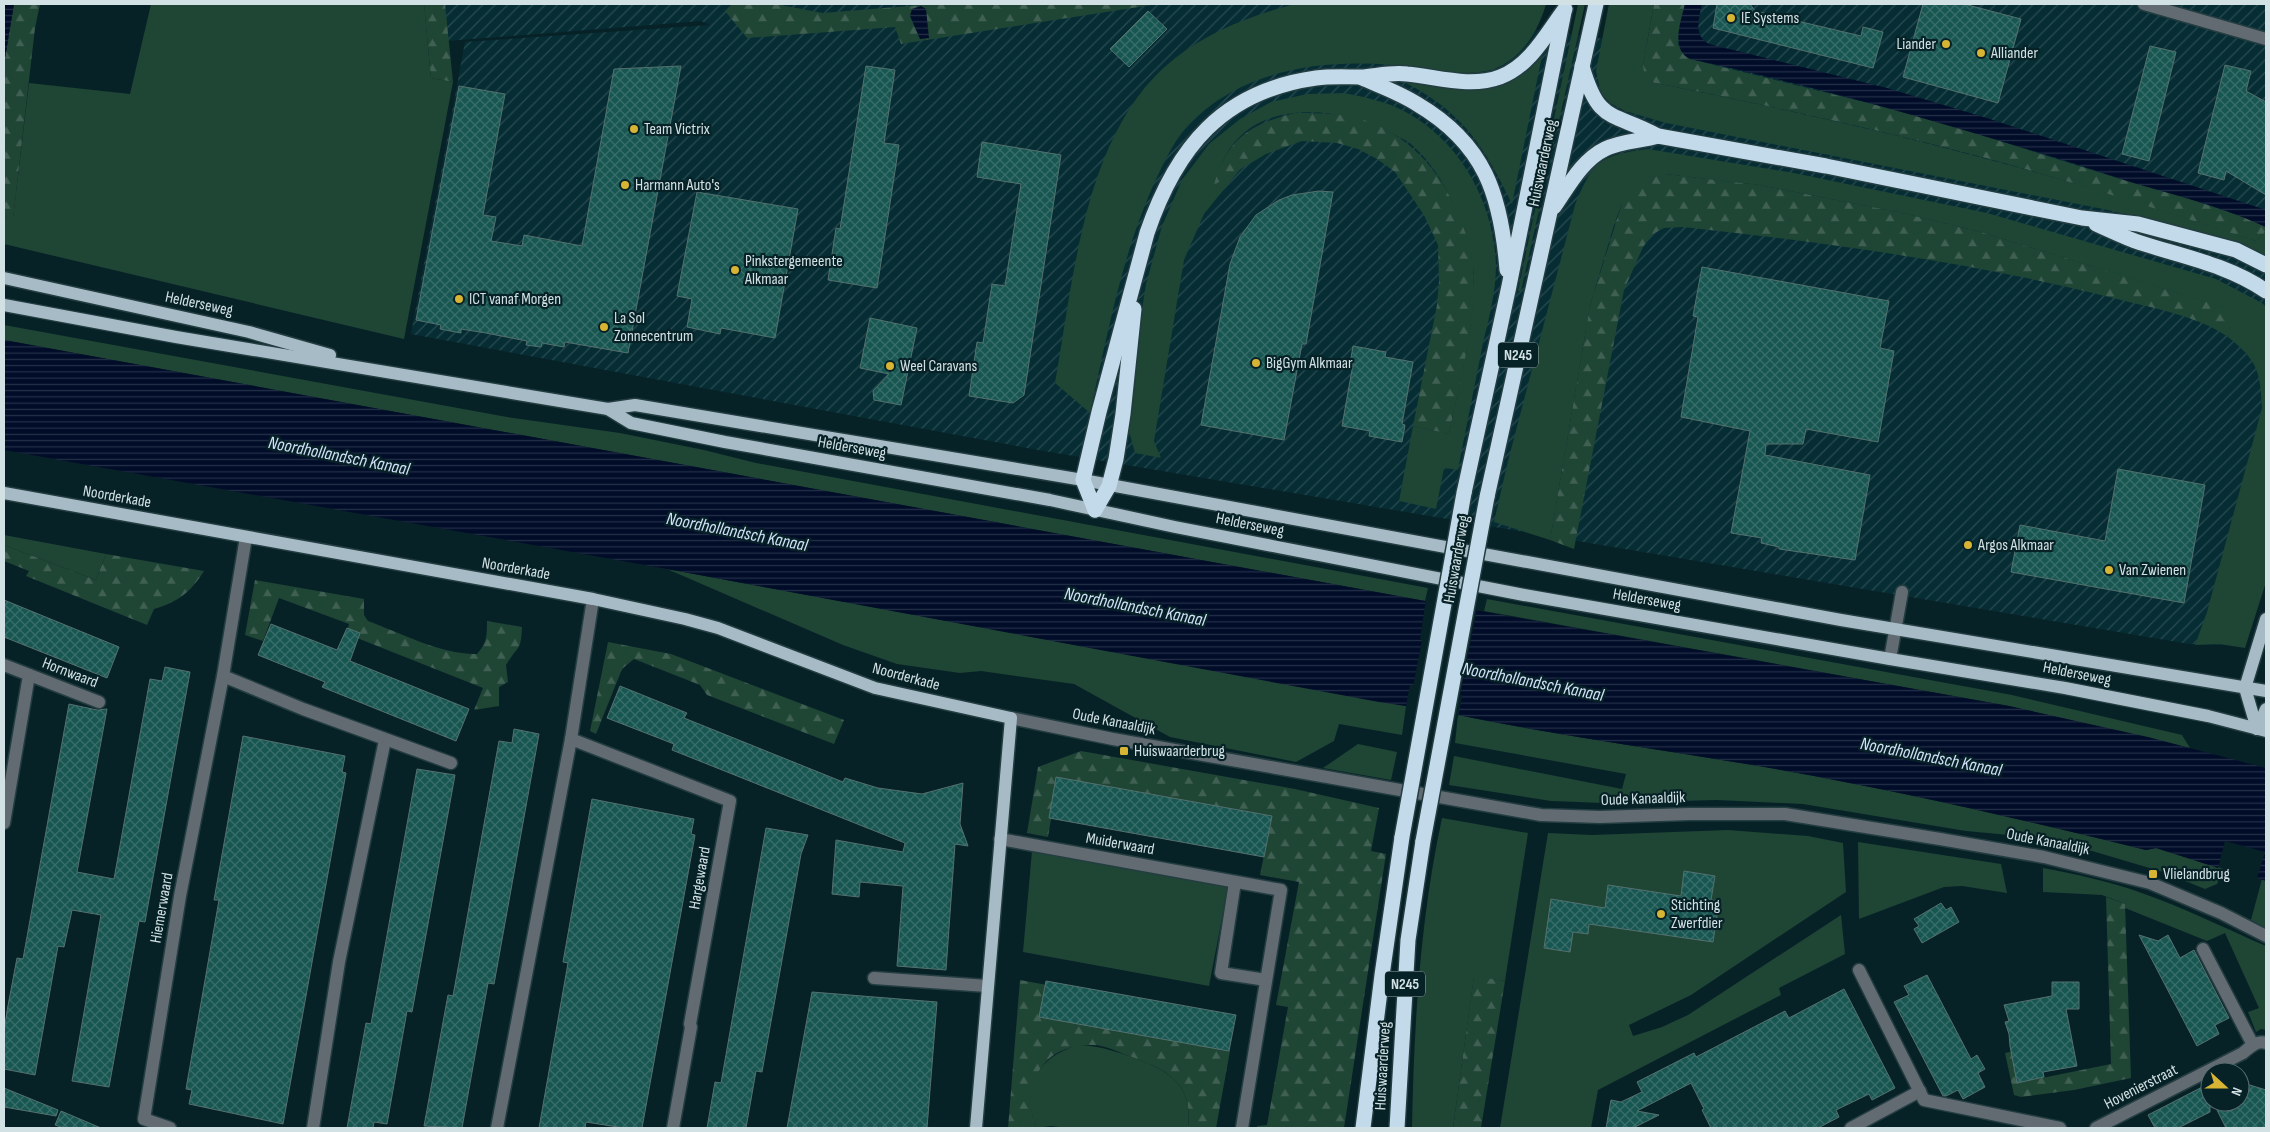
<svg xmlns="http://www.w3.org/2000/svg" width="2270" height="1132" font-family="'Sofia Sans Condensed',sans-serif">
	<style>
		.industrial { fill: url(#industrial-furrows) }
		.grass { fill: #1f4535 }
		.forest { fill: url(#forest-firs) }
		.water { fill: url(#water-rules) }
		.pier { fill: #072227 }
		.building { fill: url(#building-cross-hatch); stroke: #54716e }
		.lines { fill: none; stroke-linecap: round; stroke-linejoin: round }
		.minor-casing { stroke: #233d41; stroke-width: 15 }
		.major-casing { stroke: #233d41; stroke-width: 15 }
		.highway-casing { stroke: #233d41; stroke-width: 18 }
		.minor { stroke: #626b71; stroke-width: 12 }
		.major { stroke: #a7bbc7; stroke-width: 12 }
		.highway { stroke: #c2dae9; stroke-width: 15 }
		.highway-bridge-casing { stroke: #233d41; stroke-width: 18; stroke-linecap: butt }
		.highway-bridge { stroke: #c2dae9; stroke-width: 15 }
		.poi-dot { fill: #d7b434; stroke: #072227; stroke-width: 2 }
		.labels { text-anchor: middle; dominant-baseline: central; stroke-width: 4.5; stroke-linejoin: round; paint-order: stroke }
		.shield { fill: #072227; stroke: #95a8ab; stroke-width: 1 }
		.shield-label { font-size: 15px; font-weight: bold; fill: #d2e1e4 }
		.poi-label { font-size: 16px; fill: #d2e1e4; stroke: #072227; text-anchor: start }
		.street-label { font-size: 16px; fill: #d2e1e4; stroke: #072227 }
		.water-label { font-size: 18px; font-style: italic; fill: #d2e1fa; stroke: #072227 }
	</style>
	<defs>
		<pattern id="industrial-furrows" width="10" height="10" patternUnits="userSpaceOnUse" patternTransform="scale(1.25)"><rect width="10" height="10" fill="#062d34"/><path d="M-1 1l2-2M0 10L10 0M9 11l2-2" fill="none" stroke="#294b51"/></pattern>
		<pattern id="forest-firs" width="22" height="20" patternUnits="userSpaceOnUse" patternTransform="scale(1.25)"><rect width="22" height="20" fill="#1f4535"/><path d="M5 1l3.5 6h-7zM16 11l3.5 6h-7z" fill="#3f6052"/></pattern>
		<pattern id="water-rules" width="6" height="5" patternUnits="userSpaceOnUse" patternTransform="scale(1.25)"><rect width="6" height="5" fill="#000c28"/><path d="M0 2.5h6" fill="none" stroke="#242f47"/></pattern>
		<pattern id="building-cross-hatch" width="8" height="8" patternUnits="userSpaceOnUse" patternTransform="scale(1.25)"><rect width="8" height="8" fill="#185652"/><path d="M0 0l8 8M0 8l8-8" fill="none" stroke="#396e6b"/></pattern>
	</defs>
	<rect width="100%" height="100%" fill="#072227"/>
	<!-- industrial -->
	<polygon class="industrial" points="417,4 1354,4 1655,46 1665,4 2266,4 2266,545 2244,645 2189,644 1038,450 411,334 465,42 710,25 701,21 421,43"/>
	<!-- grass -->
	<g class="grass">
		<polygon points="151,4 424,4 431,78 453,82 404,339 4,244 4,217 13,218 29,83 130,94"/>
		<path d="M1294,4h252c-8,29 -28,61 -60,67 -30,6 -63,-4 -94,-6 -74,-6 -154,6 -206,63 -11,12 -20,30 -27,45 -36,75 -51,159 -69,240l-35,-30c19,-106 29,-253 119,-324 35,-28 77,-43 120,-55z"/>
		<polygon points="1578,4 1585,4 1521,291 1518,291"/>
		<path d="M1609,4h45l-11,61 8,17c120,24 240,50 358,83 83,22 165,49 247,76l10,-10v24l-41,-17 -117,-28 -442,-87 -41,-12 -15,-8 -9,-10 -5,-22z"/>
		<path d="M1542,56l-30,148c-29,-59 -48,-91 -108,-122 55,6 96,22 138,-26z"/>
		<path d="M1344,93c20,4 40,8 58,17 57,29 92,91 94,155 0,26 -7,53 -13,78 -8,42 -17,84 -25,127l-14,-2 -8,41 -37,-8 14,-75 36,8c9,-46 22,-92 24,-138 0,-11 2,-24 -1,-34 -10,-43 -26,-86 -60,-117 -7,-6 -18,-10 -26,-15 -42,-19 -102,-29 -141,2 -16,12 -26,34 -30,52l27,-17 -38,47 -20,46 -30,181 7,17 -26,-5 -7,-25 9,-87 9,-57 16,-58 20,-46 27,-36 31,-25 31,-17 36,-8z"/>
		<path d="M1648,149l146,24 193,40 229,66 46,24 4,4v275l-21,66 -26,-4 -24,1 12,-33 55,-204c-2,-37 -4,-47 -34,-71l4,-27 -251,-78 -83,-20 -139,-27 -94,-11 -43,29 -8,22 -24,81 -40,234 -56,-18 14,-61 67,-256c18,-44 26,-50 73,-56z"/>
		<polygon points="4,325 507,417 620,433 704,450 756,463 1428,588 1425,601 4,340"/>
		<polygon points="4,535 106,554 96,580 4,545"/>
		<polygon points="667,569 1406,706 1402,735 1339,724 1334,741 1296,762 1170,737 1074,684 981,671 960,673 897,664 843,645"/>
		<polygon points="1487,599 2012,695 2182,735 2190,748 2009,706 1484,611"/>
		<path d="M1458,715c107,22 216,36 323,55 123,22 244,50 365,80l10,-2 68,21 -7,15 -12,5 -42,-17 -71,-21 -72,-15 -54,-5 -163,-27 -86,-4 -114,3 -52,-2 -102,-16 5,-29 168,33 4,-15 -171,-31z"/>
		<polygon points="1358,744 1397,752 1391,780 1323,768"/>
		<path d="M1442,818l86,15 -23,148 -31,-4 -21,151h-41c2,-104 8,-208 30,-310z"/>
		<polygon points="1728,830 1808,836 1843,843 1846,892 1691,995 1629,1025 1633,1036 1662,1027 1688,1015 1841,915 1845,954 1779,988 1781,995 1598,1090 1591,1128 1500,1128 1548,833 1592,835"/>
		<polygon points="1858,842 2001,864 2007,893 1962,886 1944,887 1859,919"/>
		<polygon points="1032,851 1228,887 1209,986 1023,952"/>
		<path d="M2043,868c32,6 65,13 96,24 44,15 85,36 127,54v84l-5,-1 -5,3 -8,-20 11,-4 -34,-75 -18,8 -82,-33v-4l-23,-9 -59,-3z"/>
		<polygon points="2262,879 2266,881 2266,928 2251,920"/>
		<path d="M1077,1045c19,0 34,5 52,11 37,13 65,27 59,72h-121l-16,-2 -15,2c-15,-41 0,-69 41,-83z"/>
	</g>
	<!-- forest -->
	<g class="forest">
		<polygon points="14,4 40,4 35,28 13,219 4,217 4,64"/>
		<polygon points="424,4 445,4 453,82 431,78"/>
		<polygon points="732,4 775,4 823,13 933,4 1158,4 901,44 895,27 747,38 725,11"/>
		<path d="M1654,4h31l-7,41 12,14 227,56 213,67 63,18 50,17 23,10v4l-10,10c-81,-26 -163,-53 -245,-76 -119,-33 -240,-59 -360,-83l-6,-3 -2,-14z"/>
		<path d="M1295,113c18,0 36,0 53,3 52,10 90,49 109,96 7,16 15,36 16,54 4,56 -13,113 -24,168l-36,-8 24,-121 2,-23 -1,-37 -14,-30 -29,-43 -18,-13 -19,-10 -21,-6 -35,-2 -36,13 -52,31c13,-47 37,-61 81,-72z"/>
		<path d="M1665,174l94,11 139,27 83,20 252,78 -5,27c-29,-21 -80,-30 -115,-39 -141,-36 -285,-55 -430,-71l-19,1 -11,6 -10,13 -19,43 -50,259 -24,-9 40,-234 32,-103c12,-17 22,-28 43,-29z"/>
		<path d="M4,545l92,35 10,-26 98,17c-13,21 -26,31 -50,38l-7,16 -121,-49 3,-5 -25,-10z"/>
		<path d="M255,580l109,19v16l4,6c32,12 75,34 109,33 10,-11 10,-19 10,-33l35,6c-1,25 -4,18 -16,38l2,17 -9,5v19l-25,4 9,-22 -136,-54 2,-10 -70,-26 -16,43 -18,-6z"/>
		<polygon points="608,642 671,654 844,720 834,744 707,695 700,685 634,659 622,669 596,734 590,731"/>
		<polygon points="1081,751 1295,789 1379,808 1371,851 1386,854 1344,1128 1257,1128 1257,1126 1267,1125 1288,1007 1276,1005 1299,882 1260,875 1272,816 1058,778 1048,837 1027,833 1038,767"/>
		<polygon points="2106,897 2125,904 2131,1078 2074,1090 2021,1097 2014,1095 2005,1053 2026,1049 2032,1080 2111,1064"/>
		<polygon points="1474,976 1505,981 1481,1128 1453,1128"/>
		<path d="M1020,980l27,5 -5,32 188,34 -14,77h-28c6,-45 -22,-59 -59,-72 -11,-4 -24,-11 -36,-11 -50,-2 -73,40 -57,83h-28z"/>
	</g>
	<!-- water -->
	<g class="water">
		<polygon points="4,4 14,4 4,64"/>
		<path d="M1685,4h17c-3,15 -9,31 7,40l178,44 100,30 279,92v17c-49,-23 -102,-34 -154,-51 -139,-45 -279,-86 -422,-117 -20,-10 -9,-38 -5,-55z"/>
		<polygon points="921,6 926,9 929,38 920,39 910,16 912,9"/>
		<path d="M4,340l1421,261 584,105 139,31 118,31v113l-9,-3 8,-26 -40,-11 -7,27 -62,-20 -10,2c-121,-30 -242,-58 -365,-80 -107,-19 -216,-33 -323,-55l4,-20 -52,-10 -4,21 -27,-4 -712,-133 -663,-119z"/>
	</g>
	<!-- pier -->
	<polygon class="pier" points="1426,599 1477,608 1460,696 1462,696 1458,718 1455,715 1459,697 1412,688 1409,707 1406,709 1410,687 1413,687 1422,640 1420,639"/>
	<!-- building -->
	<g class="building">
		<polygon points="1717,4 1750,4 1755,11 1861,36 1863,27 1883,32 1873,68 1713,28"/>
		<polygon points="1923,4 1964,4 2021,19 1998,103 1903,77"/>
		<polygon points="1148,11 1167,29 1129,67 1110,49"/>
		<polygon points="2150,46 2176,52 2149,161 2122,154"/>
		<polygon points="2225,65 2251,71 2246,91 2266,102 2266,195 2226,171 2224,180 2198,173"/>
		<polygon points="681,66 628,353 565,342 564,347 542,343 541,347 526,345 527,341 486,333 461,329 461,333 440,329 441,325 416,320 459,86 505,94 483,215 496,217 491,241 522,246 524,235 582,246 614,69"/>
		<polygon points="866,66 895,70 884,143 899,145 877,288 828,280 836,228 840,229"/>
		<polygon points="982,142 1061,155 1024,395 1013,403 969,396 977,342 983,343 992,284 1005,286 1021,184 977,177"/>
		<polygon points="1319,191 1333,192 1306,344 1302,344 1284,440 1201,425 1230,264 1240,237 1256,215 1279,200 1292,195"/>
		<polygon points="697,192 798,209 775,338 721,328 720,334 687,327 692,299 677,296"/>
		<polygon points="1702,267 1889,301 1880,348 1894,351 1878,442 1806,429 1803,444 1766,444 1765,455 1870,475 1855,560 1779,549 1779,547 1761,543 1762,538 1731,533 1750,431 1681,417 1698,317 1693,316"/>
		<polygon points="870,318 917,328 901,405 874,400 873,391 889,374 860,368"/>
		<polygon points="1353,346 1386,352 1385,357 1413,362 1402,424 1405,425 1402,442 1369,436 1370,431 1342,426 1353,364 1350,364"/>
		<polygon points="2118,469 2205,485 2184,603 2011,572 2020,525 2105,541"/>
		<polygon points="4,600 119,647 107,678 4,637"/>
		<polygon points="271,624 337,650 347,628 360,633 350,661 469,709 456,741 322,687 325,682 258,655"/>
		<polygon points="165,667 190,672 145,922 139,921 109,1087 72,1081 101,915 72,910 64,947 58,946 35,1075 4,1069 4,1033 7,1011 17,958 23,959 69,704 97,710 107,709 77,872 114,879 150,679 162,681"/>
		<polygon points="620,686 687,713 684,718 843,782 845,778 878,788 922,794 963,783 960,824 968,846 955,844 946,970 897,966 903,886 860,882 859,897 832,894 836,840 903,852 905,843 672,750 674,744 607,718"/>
		<polygon points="514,729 539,734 494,984 488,983 462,1128 424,1126 448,995 453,996 499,741 512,743"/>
		<polygon points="243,736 345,756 342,772 346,773 283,1124 189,1104 192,1090 186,1089 219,900 214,900"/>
		<polygon points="417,769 455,775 412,1012 407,1011 387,1124 374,1122 373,1128 347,1128 366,1023 371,1024"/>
		<polygon points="1056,777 1272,816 1264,857 1049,818"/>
		<polygon points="592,799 694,819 691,834 695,835 642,1128 624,1128 586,1122 585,1128 539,1128 568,963 563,962"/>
		<polygon points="766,828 808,835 801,854 762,1072 756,1071 746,1128 707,1128 715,1082 721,1083"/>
		<polygon points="1684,871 1715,876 1711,900 1719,901 1713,942 1589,924 1588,934 1573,932 1570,952 1544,948 1551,899 1605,908 1608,885 1681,896"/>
		<polygon points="1941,903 1946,910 1951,907 1959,922 1922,943 1914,929 1919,926 1914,919"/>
		<polygon points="2139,935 2158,941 2168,935 2180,958 2194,950 2229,1018 2215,1025 2219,1034 2197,1046"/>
		<polygon points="1927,975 1971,1059 1977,1055 1985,1069 1978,1073 1985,1087 1963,1099 1958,1090 1946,1096 1943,1096 1894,1002 1909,995 1904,986"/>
		<polygon points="1046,981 1236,1015 1229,1051 1039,1017"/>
		<polygon points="2052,982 2079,982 2079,1009 2066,1009 2077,1066 2043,1072 2044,1077 2017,1083 2010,1046 2009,1034 2005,1022 2009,1021 2004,1005 2052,996"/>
		<polygon points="1844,989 1895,1088 1872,1100 1869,1094 1836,1110 1839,1117 1818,1128 1711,1128 1702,1110 1704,1109 1691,1083 1637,1111 1659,1115 1633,1128 1606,1128 1611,1100 1621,1102 1642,1092 1637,1082 1694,1053 1696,1057 1785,1011 1789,1018"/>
		<polygon points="812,992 937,1002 927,1128 787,1128"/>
		<polygon points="2240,1082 2266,1090 2266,1128 2226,1128 2213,1102 2240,1102"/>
		<polygon points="2210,1083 2210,1112 2178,1128 2155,1128 2148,1115"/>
		<polygon points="4,1088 58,1110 56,1116 4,1107"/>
		<polygon points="61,1111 101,1128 64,1128 55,1125"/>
	</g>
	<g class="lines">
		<!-- minor casing -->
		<g class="minor-casing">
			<g id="minor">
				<polyline points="2144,4 2266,39"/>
				<polyline points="1890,659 1902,592"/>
				<polyline points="4,665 99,702"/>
				<polyline points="223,676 303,709 451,763"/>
				<polyline points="1011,718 1113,739 1541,815 1600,817 1689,814 1785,814 1940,839 2044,857 2150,883 2221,913 2266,936"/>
				<polyline points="571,739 730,801 690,1024 691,1027 673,1128"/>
				<polyline points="4,823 29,675"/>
				<polyline points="1000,839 1281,890 1242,1128"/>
				<polyline points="1235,882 1221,973 1266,980"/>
				<polyline points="2203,949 2253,1045"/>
				<polyline points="1859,970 1924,1100 2060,1128"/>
				<polyline points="874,978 987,986"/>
				<polyline points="170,1128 144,1119 180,896 223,676 246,537"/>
				<polyline points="313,1128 339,962 385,740"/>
				<polyline points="497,1128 571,739 593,599"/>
				<polyline points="1851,1128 1920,1091"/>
				<path d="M2096,1128l147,-75c7,-6 14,-13 23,-10"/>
			</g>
		</g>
		<!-- major casing -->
		<g class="major-casing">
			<g id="major">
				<polyline points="4,278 249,332 330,355"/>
				<polyline points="4,305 176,337 608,409 635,405 1083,480 1841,620 2266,691"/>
				<polyline points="608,409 631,423 725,442 1050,500 1175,527 1524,595 1890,659 2065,688 2208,716 2266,731"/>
				<polyline points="4,493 593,599 685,619 718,628 875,688 1011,718 976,1128"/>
				<polyline points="2257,729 2245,688 2266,619"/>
				<polyline points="2257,729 2266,709"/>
			</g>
		</g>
		<!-- highway casing -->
		<g class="highway-casing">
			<g id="highway">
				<path d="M1582,66c17,59 30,45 76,70l168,30 256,52 56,6 98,26 30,15"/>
				<path d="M1362,78c18,8 38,15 55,26 68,40 84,91 90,166"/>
				<path d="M1554,207c14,-20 28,-47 51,-58 16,-8 36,-8 53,-13"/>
				<path d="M2096,224c13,6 26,12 39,17 44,15 92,23 131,50"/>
				<polyline points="1464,493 1509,286 1564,12"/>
				<polyline points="1487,497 1596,4"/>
				<path d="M1095,510l-12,-30 16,-68 48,-179c29,-85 75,-142 169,-155 15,-2 30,-1 45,-1 15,-1 31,-5 46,-3 31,3 63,14 93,3 30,-11 47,-44 65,-68"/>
				<polyline points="1095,510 1109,486 1116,459 1123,414 1134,309"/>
				<polyline points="1363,1128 1382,975 1402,837"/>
				<polyline points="1397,1128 1408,940 1423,841"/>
			</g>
		</g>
		<!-- minor -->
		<use href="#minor" class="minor"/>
		<!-- major -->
		<use href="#major" class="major"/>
		<!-- highway -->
		<use href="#highway" class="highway"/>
		<!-- highway-bridge casing -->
		<g class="highway-bridge-casing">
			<g id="highway-bridge">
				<polyline points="1402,837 1464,493"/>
				<polyline points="1423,841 1487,497"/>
			</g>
		</g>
		<!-- highway-bridge -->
		<use href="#highway-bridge" class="highway-bridge"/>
	</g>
	<!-- markers -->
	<g class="poi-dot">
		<circle cx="1731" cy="18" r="5"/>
		<circle cx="1946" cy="44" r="5"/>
		<circle cx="1981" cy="53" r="5"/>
		<circle cx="634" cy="129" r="5"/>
		<circle cx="625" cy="185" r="5"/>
		<circle cx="735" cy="270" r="5"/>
		<circle cx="459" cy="299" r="5"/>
		<circle cx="604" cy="327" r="5"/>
		<circle cx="1256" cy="363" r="5"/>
		<circle cx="890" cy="366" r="5"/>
		<circle cx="1968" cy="545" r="5"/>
		<circle cx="2109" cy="570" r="5"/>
		<rect x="1119" y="746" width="10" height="10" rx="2.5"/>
		<rect x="2148" y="869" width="10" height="10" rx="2.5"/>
		<circle cx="1661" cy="914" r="5"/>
	</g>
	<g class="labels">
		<!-- shield labels -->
		<g class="shield">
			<rect x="1498" y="342.5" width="40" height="25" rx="4"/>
			<rect x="1385" y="971.5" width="40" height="25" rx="4"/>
		</g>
		<g class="shield-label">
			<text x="1518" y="355">N245</text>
			<text x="1405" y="984">N245</text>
		</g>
		<!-- poi labels -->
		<g class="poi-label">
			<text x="1741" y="18">IE Systems</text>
			<text x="1936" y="44" text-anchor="end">Liander</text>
			<text x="1991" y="53">Alliander</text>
			<text x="644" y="129">Team Victrix</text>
			<text x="635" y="185">Harmann Auto's</text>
			<text x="745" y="261">Pinkstergemeente<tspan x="745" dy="18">Alkmaar</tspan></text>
			<text x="469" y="299">ICT vanaf Morgen</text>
			<text x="614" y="318">La Sol<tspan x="614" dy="18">Zonnecentrum</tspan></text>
			<text x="1266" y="363">BigGym Alkmaar</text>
			<text x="900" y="366">Weel Caravans</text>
			<text x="1978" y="545">Argos Alkmaar</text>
			<text x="2119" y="570">Van Zwienen</text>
			<text x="1134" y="751">Huiswaarderbrug</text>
			<text x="2163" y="874">Vlielandbrug</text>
			<text x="1671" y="905">Stichting<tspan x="1671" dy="18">Zwerfdier</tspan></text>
		</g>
		<!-- street labels -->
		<g class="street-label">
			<text transform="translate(1543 163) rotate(-78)">Huiswaarderweg</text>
			<text transform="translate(199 304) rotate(12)">Helderseweg</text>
			<text transform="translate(852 448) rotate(10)">Helderseweg</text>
			<text transform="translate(117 497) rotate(10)">Noorderkade</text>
			<text transform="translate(1250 525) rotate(11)">Helderseweg</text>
			<text transform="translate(1457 559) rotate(-80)">Huiswaarderweg</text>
			<text transform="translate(516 569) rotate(10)">Noorderkade</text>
			<text transform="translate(1647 600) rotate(10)">Helderseweg</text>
			<text transform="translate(70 673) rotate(21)">Hornwaard</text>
			<text transform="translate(2077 674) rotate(11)">Helderseweg</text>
			<text transform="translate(906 677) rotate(15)">Noorderkade</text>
			<text transform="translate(1114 722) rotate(11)">Oude Kanaaldijk</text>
			<text transform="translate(1643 799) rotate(-2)">Oude Kanaaldijk</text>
			<text transform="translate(2048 842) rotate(11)">Oude Kanaaldijk</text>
			<text transform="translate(1120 844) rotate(10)">Muiderwaard</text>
			<text transform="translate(700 878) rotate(-80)">Hargewaard</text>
			<text transform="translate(162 908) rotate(-80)">Hiemerwaard</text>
			<text transform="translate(1383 1066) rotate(-87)">Huiswaarderweg</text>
			<text transform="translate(2141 1087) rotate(-27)">Hovenierstraat</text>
		</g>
		<!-- water labels -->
		<g class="water-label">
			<text transform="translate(339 456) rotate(11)">Noordhollandsch Kanaal</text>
			<text transform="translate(737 532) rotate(11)">Noordhollandsch Kanaal</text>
			<text transform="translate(1135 607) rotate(11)">Noordhollandsch Kanaal</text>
			<text transform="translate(1533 682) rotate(11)">Noordhollandsch Kanaal</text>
			<text transform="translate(1931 757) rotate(11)">Noordhollandsch Kanaal</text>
		</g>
	</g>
	<!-- border -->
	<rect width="2270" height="1132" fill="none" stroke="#d2e1e4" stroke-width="10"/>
	<!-- north arrow -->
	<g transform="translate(2225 1087) rotate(111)"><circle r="24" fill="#072227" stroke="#586e73"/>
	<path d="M0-4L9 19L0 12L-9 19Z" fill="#d7b434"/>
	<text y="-8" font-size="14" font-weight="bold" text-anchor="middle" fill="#d2e1e4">N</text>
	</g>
</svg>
